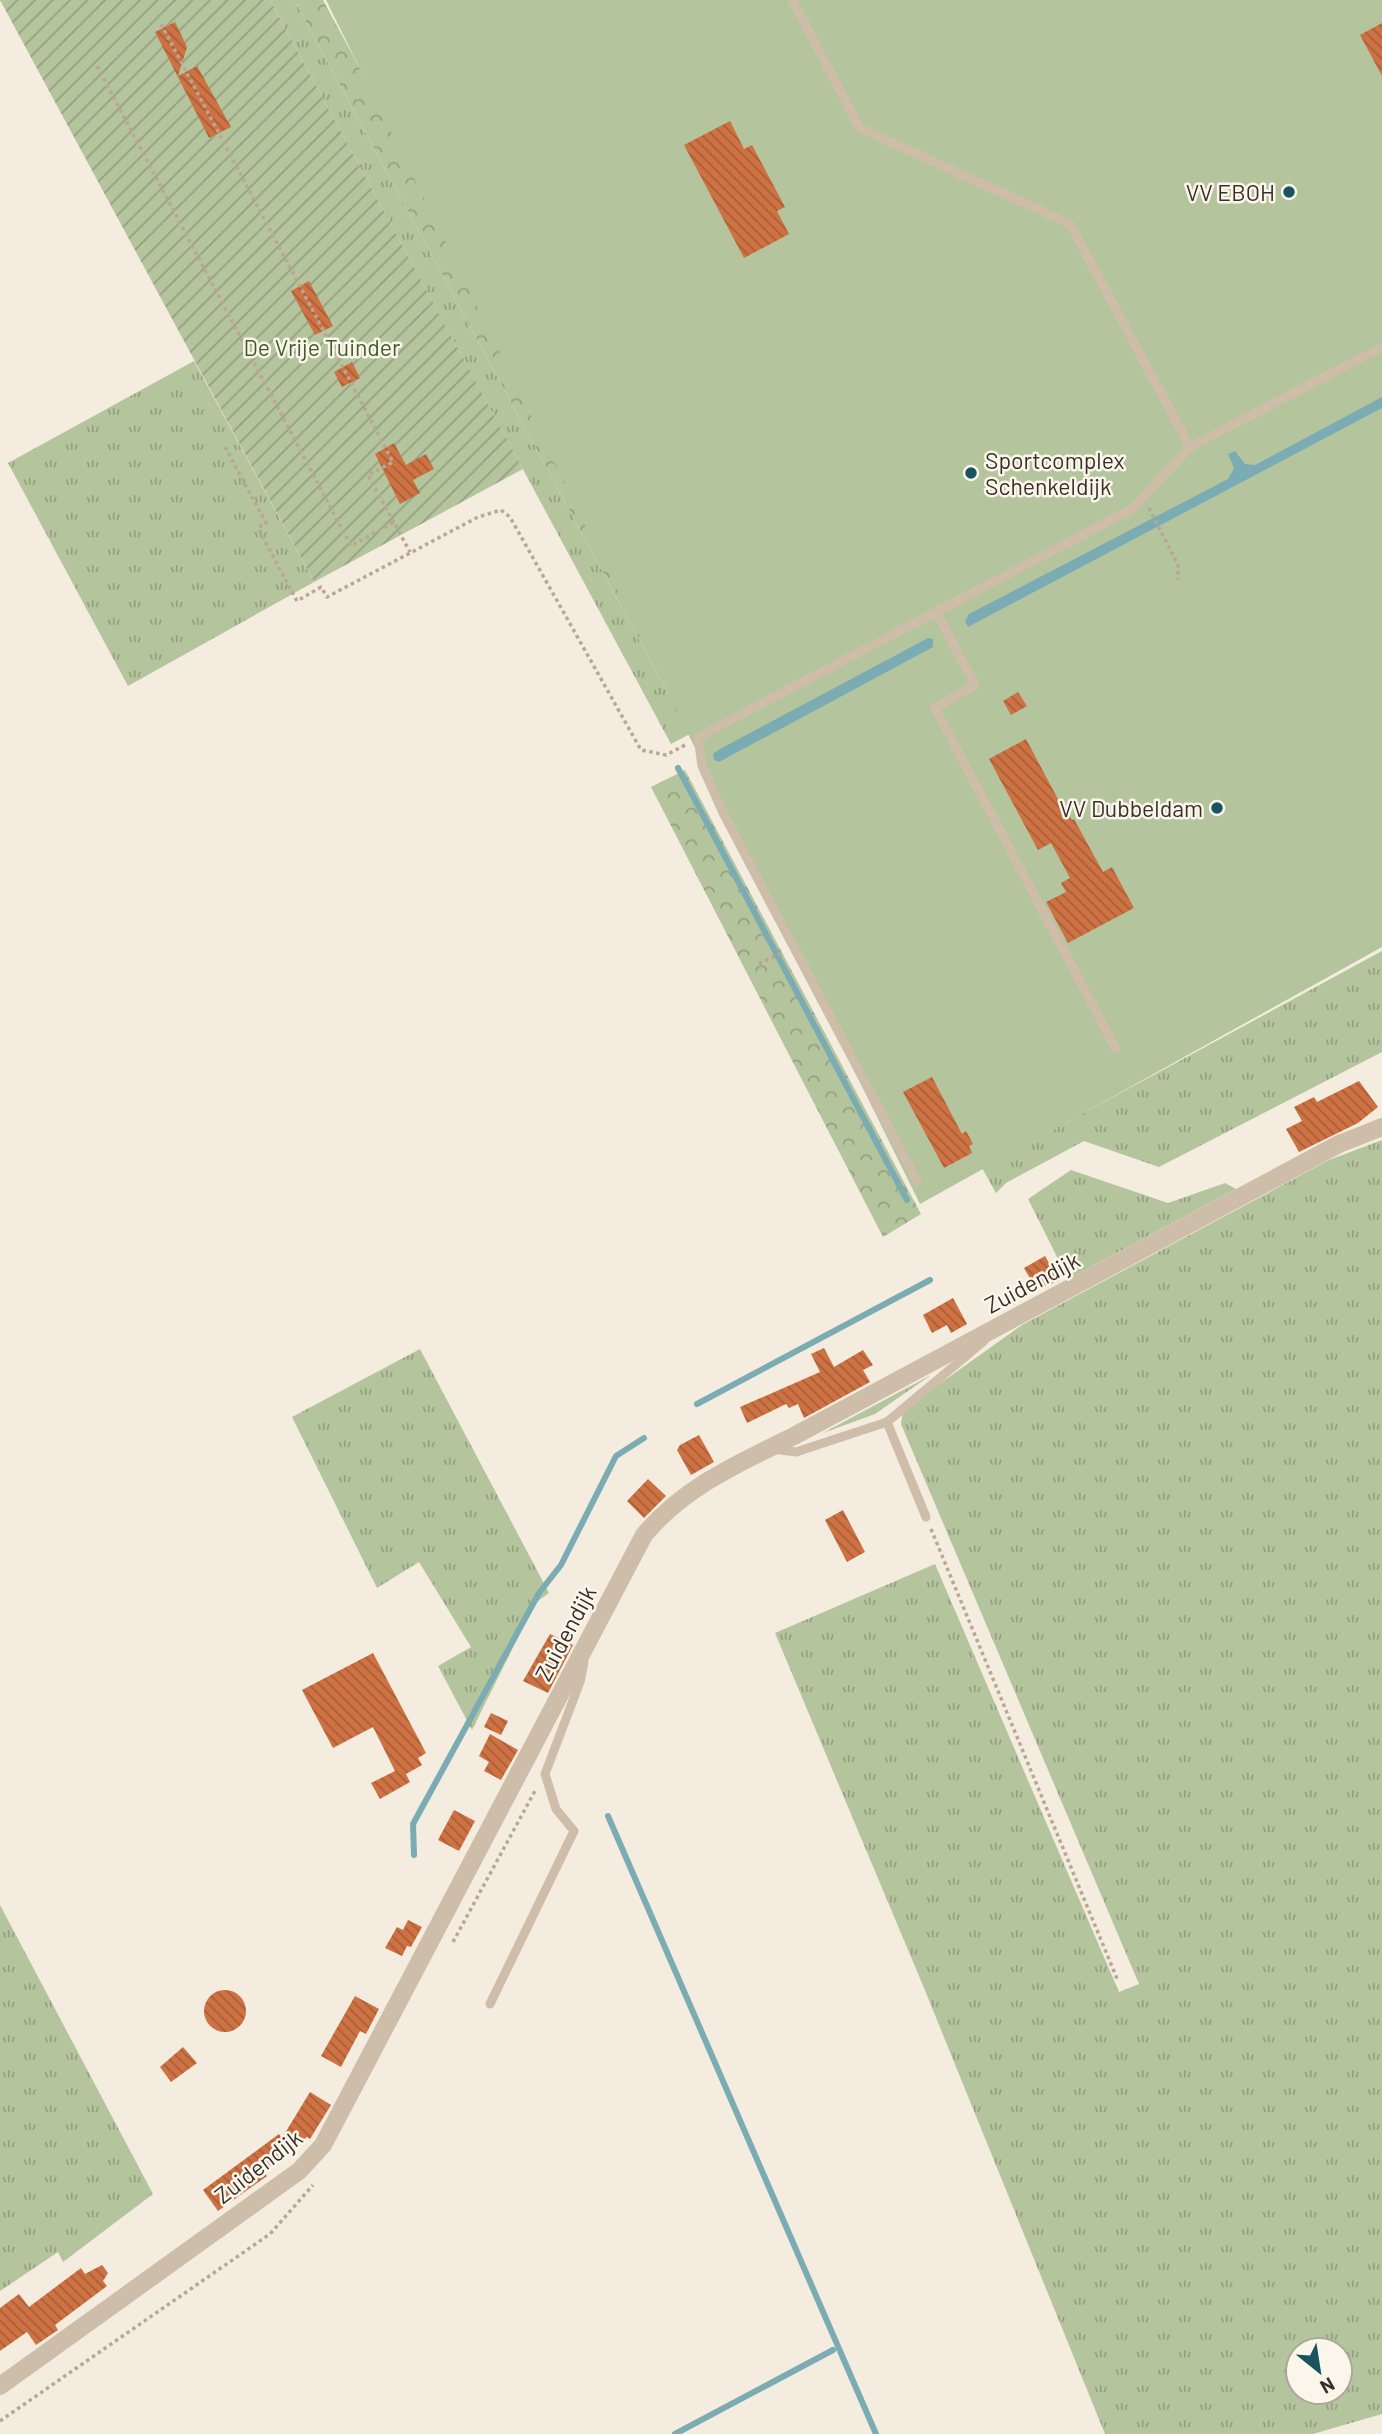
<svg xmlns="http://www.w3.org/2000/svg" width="1382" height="2434" font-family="Barlow,sans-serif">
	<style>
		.grass { fill: url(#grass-tufts); fill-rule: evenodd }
		.forest { fill: url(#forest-crowns) }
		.garden { fill: url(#garden-furrows) }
		.pitch { fill: #b4c59d }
		.water { fill: #7bacb4 }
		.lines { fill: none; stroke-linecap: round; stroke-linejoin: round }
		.stream { stroke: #7bacb4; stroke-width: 6 }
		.building { fill: url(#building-back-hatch) }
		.path { stroke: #baa793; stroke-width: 3.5; stroke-dasharray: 3.5 3.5; stroke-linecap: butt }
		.service { stroke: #cebda9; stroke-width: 9 }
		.tertiary { stroke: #cebda9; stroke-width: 18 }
		.poi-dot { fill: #1b5460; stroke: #fbf6eb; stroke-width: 2.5 }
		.labels { text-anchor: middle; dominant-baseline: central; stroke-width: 5; stroke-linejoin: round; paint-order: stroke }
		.poi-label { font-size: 23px; fill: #3b3029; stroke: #fbf6eb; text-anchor: end }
		.park-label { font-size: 23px; fill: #455b2b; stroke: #fbf6eb }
		.street-label { font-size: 23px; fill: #3b3029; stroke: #fbf6eb }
	</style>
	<defs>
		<pattern id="grass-tufts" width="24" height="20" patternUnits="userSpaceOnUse" patternTransform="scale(1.75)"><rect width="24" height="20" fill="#b4c59d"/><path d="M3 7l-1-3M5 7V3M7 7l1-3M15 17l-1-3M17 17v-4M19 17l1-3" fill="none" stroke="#94a080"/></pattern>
		<pattern id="forest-crowns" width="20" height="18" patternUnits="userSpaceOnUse" patternTransform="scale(1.75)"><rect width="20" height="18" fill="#b4c59d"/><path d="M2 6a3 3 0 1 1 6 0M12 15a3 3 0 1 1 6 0" fill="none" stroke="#94a080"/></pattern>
		<pattern id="garden-furrows" width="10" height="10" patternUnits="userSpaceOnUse" patternTransform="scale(1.75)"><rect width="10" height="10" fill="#b4c59d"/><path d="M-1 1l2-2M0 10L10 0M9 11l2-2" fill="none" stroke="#94a080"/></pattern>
		<pattern id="building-back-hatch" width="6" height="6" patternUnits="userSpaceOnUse" patternTransform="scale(1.75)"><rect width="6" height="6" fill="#ce7243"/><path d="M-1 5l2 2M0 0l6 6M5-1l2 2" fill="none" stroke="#a85e38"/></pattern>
	</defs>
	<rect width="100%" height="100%" fill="#f4ecde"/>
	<!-- grass -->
	<g class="grass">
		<polygon points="270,0 294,0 690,734 671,744"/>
		<polygon points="194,361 314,582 128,686 8,463"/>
		<polygon points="1382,951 1382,1052 1159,1167 1084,1141 1006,1183 996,1193 982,1168"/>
		<path d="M1382,1140v1274l-69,20h-208l-181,-446 -149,-355 160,-69 184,428 20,-8 -238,-560 2,-14 119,-85 307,-165zM1298,2350h42v42h-42z"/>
		<polygon points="1071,1170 1168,1203 1225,1183 1236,1189 1068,1279 1028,1199"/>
		<polygon points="420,1349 549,1593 535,1603 472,1730 438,1666 471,1647 419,1562 377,1588 292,1417"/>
		<polygon points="931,1375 875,1414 823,1433"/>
		<polygon points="0,1905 153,2194 63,2262 58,2252 0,2291"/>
	</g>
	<!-- forest -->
	<g class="forest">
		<polygon points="294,0 323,0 372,91 690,734"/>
		<polygon points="685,770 921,1214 883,1237 651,787"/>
	</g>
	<!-- garden -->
	<polygon class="garden" points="0,0 270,0 523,469 314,582"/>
	<!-- pitch -->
	<polygon class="pitch" points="326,0 1382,0 1382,947 920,1204"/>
	<!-- water -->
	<g class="water">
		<polygon points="1382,397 1382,408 968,627 965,621 969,614 1228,479 1234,468 1228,454 1235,451 1245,464 1255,465"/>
		<polygon points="928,638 933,639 933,647 719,762 714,760 713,754 720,749"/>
	</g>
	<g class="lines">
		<!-- stream -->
		<g class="stream">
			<polyline points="678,768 907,1200"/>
			<polyline points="697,1404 930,1280"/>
			<polyline points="608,1816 876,2434"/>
			<polyline points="414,1855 413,1824 539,1593 561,1565 616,1456 644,1438"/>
			<polyline points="675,2434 833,2350"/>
		</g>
	</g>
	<!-- building -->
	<g class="building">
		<polygon points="175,22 187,47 178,76 197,66 231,127 209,138 155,32"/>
		<polygon points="1382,23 1382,76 1360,35"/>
		<polygon points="730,121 744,149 752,145 785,207 777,211 789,234 744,258 684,145"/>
		<polygon points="309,281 333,326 315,335 291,291"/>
		<polygon points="352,362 360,378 342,387 334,372"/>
		<polygon points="394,443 406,465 426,454 434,469 413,480 420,493 400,504 375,454"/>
		<polygon points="1018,692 1027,706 1011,715 1003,701"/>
		<polygon points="1026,739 1060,803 1072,820 1074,819 1103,872 1112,867 1134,908 1068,943 1046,902 1066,892 1061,883 1070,878 1051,843 1038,850 989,759"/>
		<polygon points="932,1077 962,1134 966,1131 973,1144 969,1146 972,1153 944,1168 903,1092"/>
		<polygon points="1359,1081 1378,1107 1358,1123 1299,1152 1286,1129 1302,1121 1294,1107 1314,1097 1317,1102"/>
		<polygon points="1045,1256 1059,1281 1036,1289 1024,1268"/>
		<polygon points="953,1298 967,1324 951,1333 947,1325 932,1333 923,1315"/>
		<polygon points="824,1348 834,1367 863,1350 873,1365 863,1370 870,1382 804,1418 798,1404 789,1408 786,1404 747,1423 740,1407 820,1372 811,1354"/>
		<polygon points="699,1435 714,1462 691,1475 677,1450 680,1445"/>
		<polygon points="648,1479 666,1496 644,1518 627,1501"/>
		<polygon points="843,1510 865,1552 847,1562 825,1520"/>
		<polygon points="550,1634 573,1645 548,1693 523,1681"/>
		<polygon points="373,1653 426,1753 418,1758 422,1765 406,1774 410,1782 380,1799 371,1783 395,1771 373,1727 333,1748 302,1690"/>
		<polygon points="491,1713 508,1721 501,1735 484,1727"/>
		<polygon points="490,1734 518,1750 501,1780 484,1771 489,1762 479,1756"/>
		<polygon points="454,1810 475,1821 459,1851 438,1840"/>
		<polygon points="408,1920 422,1927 411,1947 407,1946 402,1956 385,1948 397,1927 403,1930"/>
		<circle cx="225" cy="2011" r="21"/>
		<polygon points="355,1996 379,2009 366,2034 360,2031 341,2067 321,2056"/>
		<polygon points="183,2047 197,2063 171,2082 160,2067"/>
		<polygon points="310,2092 331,2105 310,2139 307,2137 263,2171 267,2176 218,2211 203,2190 279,2134 282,2138"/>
		<polygon points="102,2265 108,2273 103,2281 107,2286 55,2325 58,2330 36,2345 27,2332 0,2351 0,2308 19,2294 29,2307 81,2268 85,2274"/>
	</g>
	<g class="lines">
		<!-- path -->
		<g class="path">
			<polyline points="161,24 393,462 368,475 410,552"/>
			<polyline points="97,66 351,546 394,522"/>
			<polyline points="225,447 266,523 258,528 297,601 321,587 327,597 478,517 501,510 510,517 641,750 666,755 687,744"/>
			<polyline points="1149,508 1178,565 1178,580"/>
			<polyline points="759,964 783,952"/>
			<polyline points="931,1529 1118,1981"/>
			<polyline points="453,1942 536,1789"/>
			<polyline points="0,2421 270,2234 313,2185"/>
		</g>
		<!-- service -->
		<g class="service">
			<polyline points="792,0 860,128 1070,224 1190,447"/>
			<polyline points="937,613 975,685 935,708 1116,1049"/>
			<polyline points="917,1181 723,813 702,766 698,737 1132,509 1190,447 1382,347"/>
			<polyline points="887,1422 926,1517"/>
			<polyline points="773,1449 796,1452 887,1422 984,1341"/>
			<polyline points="490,2004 574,1831 556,1809 545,1774 580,1682 584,1662"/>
		</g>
		<!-- tertiary -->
		<path class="tertiary" d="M0,2386l299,-215 24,-26 321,-610c40,-48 95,-72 150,-99l545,-292 43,-17"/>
	</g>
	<!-- markers -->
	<g class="poi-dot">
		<circle cx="1289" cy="192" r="7"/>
		<circle cx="971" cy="473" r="7"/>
		<circle cx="1217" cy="808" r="7"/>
	</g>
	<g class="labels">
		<!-- poi labels -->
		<g class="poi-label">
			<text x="1275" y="192">VV EBOH</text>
			<text x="985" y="460" text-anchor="start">Sportcomplex<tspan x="985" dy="26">Schenkeldijk</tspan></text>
			<text x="1203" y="808">VV Dubbeldam</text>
		</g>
		<!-- park labels -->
		<g class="park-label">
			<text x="322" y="347">De Vrije Tuinder</text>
		</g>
		<!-- street labels -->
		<g class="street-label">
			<text transform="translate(1032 1282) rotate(-28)">Zuidendijk</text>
			<text transform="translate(565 1633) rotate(-62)">Zuidendijk</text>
			<text transform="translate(258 2166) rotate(-38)">Zuidendijk</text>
		</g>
	</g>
	<!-- north arrow -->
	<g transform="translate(1319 2371) rotate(150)"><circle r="33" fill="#fbf6eb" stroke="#aea79d" stroke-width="2"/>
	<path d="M0-5L12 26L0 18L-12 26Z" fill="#1b5460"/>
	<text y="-10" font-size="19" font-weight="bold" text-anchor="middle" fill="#3b3029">N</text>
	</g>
</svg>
